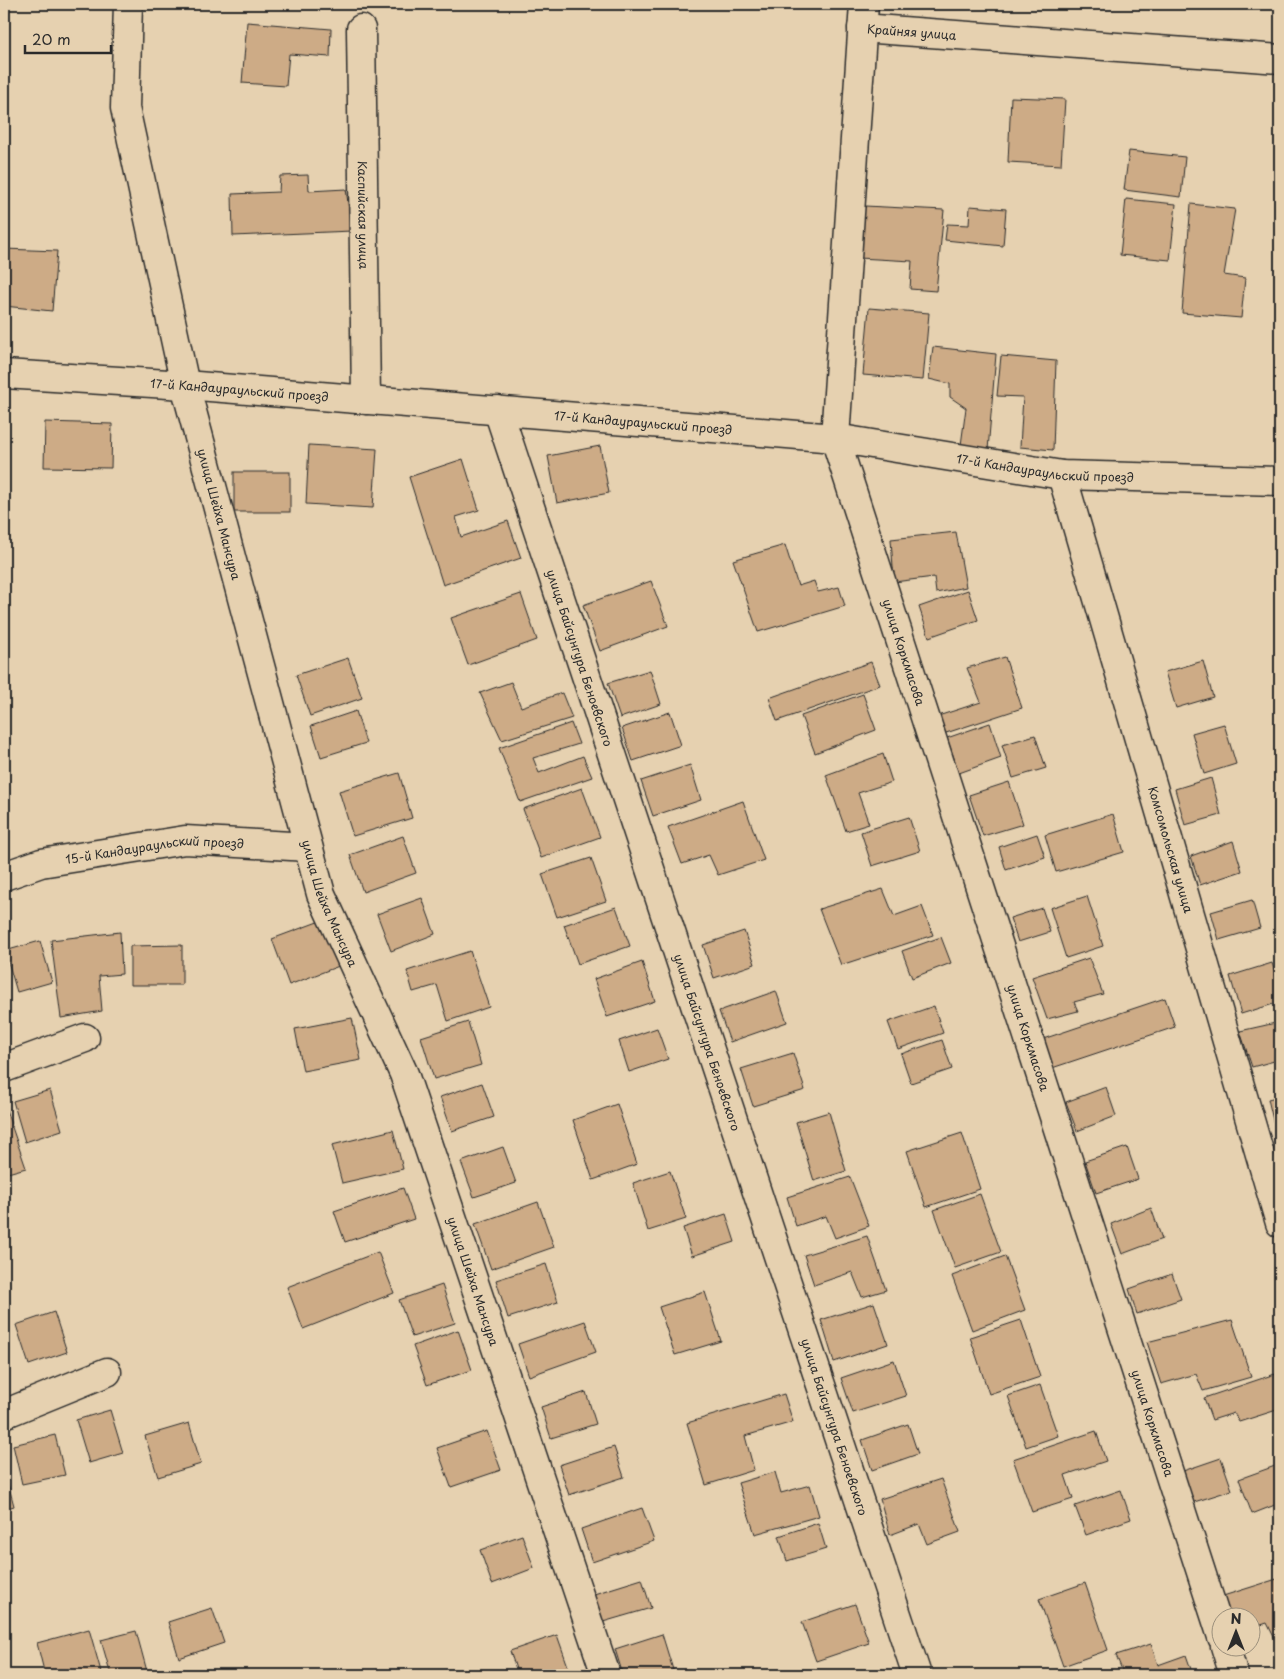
<svg xmlns="http://www.w3.org/2000/svg" width="1284" height="1679" font-family="'Playpen Sans',sans-serif">
	<style>
		.building { fill: #cdab86; stroke: #2b2b2b }
		.lines { fill: none; stroke-linecap: round; stroke-linejoin: round }
		.street-casing { stroke: #2b2b2b; stroke-width: 31 }
		.street { stroke: #e6d1b0; stroke-width: 28 }
		.labels { text-anchor: middle; dominant-baseline: central; stroke-width: 5; stroke-linejoin: round; paint-order: stroke }
		.street-label { font-size: 12px; fill: #2b2b2b; stroke: #e6d1b0 }
	</style>
	<rect width="100%" height="100%" fill="#e6d1b0"/>
	<filter id="ink" filterUnits="userSpaceOnUse"><feTurbulence type="fractalNoise" baseFrequency=".02" numOctaves="2"/><feDisplacementMap in="SourceGraphic" scale="10" xChannelSelector="R" yChannelSelector="G"/><feConvolveMatrix kernelMatrix="1 2 1 2 8 2 1 2 1" color-interpolation-filters="sRGB"/></filter>
	<g filter="url(#ink)">
		<!-- building -->
		<g class="building">
			<polygon points="247,22 331,29 330,57 289,54 286,86 242,83"/>
			<polygon points="1011,97 1065,99 1061,165 1008,162"/>
			<polygon points="1129,151 1185,157 1181,197 1124,190"/>
			<polygon points="308,175 309,191 346,189 352,231 233,236 232,194 279,192 280,176"/>
			<polygon points="1126,199 1176,204 1170,260 1120,255"/>
			<polygon points="1191,204 1235,209 1224,275 1245,278 1241,318 1182,313"/>
			<polygon points="865,206 944,210 936,291 910,289 912,261 859,258"/>
			<polygon points="970,206 1006,209 1003,246 945,240 947,224 969,225"/>
			<polygon points="4,249 57,251 52,311 4,306"/>
			<polygon points="869,308 929,313 923,380 863,375"/>
			<polygon points="933,347 996,354 988,450 961,445 966,408 950,397 950,384 929,379"/>
			<polygon points="1001,356 1056,361 1053,450 1020,447 1023,397 997,396"/>
			<polygon points="45,422 112,424 111,468 44,467"/>
			<polygon points="309,445 377,449 373,508 306,504"/>
			<polygon points="600,446 609,493 557,503 548,456"/>
			<polygon points="463,459 479,510 456,517 461,537 508,521 521,558 443,585 409,477"/>
			<rect x="234" y="472" width="56" height="40"/>
			<polygon points="956,532 966,587 936,593 934,577 894,582 891,539"/>
			<polygon points="785,545 798,586 814,581 818,592 839,587 845,606 758,632 733,560"/>
			<polygon points="651,581 668,626 600,651 583,605"/>
			<polygon points="968,590 978,620 929,637 919,607"/>
			<polygon points="521,594 537,640 468,665 451,618"/>
			<polygon points="1005,657 1022,708 940,735 932,718 981,702 967,668"/>
			<polygon points="348,658 362,698 310,716 296,675"/>
			<polygon points="1203,661 1213,697 1176,708 1165,672"/>
			<polygon points="871,662 880,685 777,721 769,698"/>
			<polygon points="650,670 661,704 620,718 608,683"/>
			<polygon points="511,682 521,707 562,693 572,718 502,740 480,693"/>
			<polygon points="863,694 876,730 815,753 801,716"/>
			<polygon points="356,711 366,743 321,757 311,726"/>
			<polygon points="670,712 681,745 633,761 622,728"/>
			<polygon points="571,723 579,744 533,758 539,773 583,756 592,777 520,802 499,748"/>
			<polygon points="990,723 1001,758 959,773 947,738"/>
			<polygon points="1224,724 1236,764 1204,774 1192,733"/>
			<polygon points="1035,735 1046,768 1013,778 1002,745"/>
			<polygon points="883,754 892,782 858,793 869,824 846,831 826,775"/>
			<polygon points="690,765 701,800 653,816 641,781"/>
			<polygon points="399,773 412,818 353,836 339,791"/>
			<polygon points="1211,778 1221,815 1185,825 1175,789"/>
			<polygon points="1009,782 1023,824 983,836 969,795"/>
			<polygon points="582,788 600,837 541,858 523,809"/>
			<polygon points="743,801 764,860 718,875 709,855 682,864 668,827"/>
			<polygon points="1113,814 1124,852 1056,872 1045,835"/>
			<polygon points="909,817 920,851 872,866 861,832"/>
			<polygon points="1037,834 1045,857 1006,870 999,847"/>
			<polygon points="403,836 416,873 363,892 350,855"/>
			<polygon points="1233,841 1242,871 1200,885 1191,856"/>
			<polygon points="591,858 606,901 557,917 542,874"/>
			<polygon points="883,889 894,916 922,906 933,935 841,965 819,909"/>
			<polygon points="1087,896 1103,946 1066,958 1050,908"/>
			<polygon points="422,898 435,934 391,951 377,914"/>
			<polygon points="1252,900 1260,928 1219,940 1211,912"/>
			<polygon points="616,907 630,946 578,964 564,925"/>
			<polygon points="1042,908 1050,932 1018,942 1010,918"/>
			<polygon points="323,920 339,966 289,985 272,939"/>
			<polygon points="744,931 755,964 714,978 703,945"/>
			<polygon points="120,932 122,974 99,976 102,1011 61,1018 51,940"/>
			<polygon points="941,937 951,963 912,978 902,951"/>
			<polygon points="40,941 52,982 17,992 5,951"/>
			<polygon points="182,945 182,985 130,985 130,946"/>
			<polygon points="470,951 489,1007 448,1021 437,985 413,992 407,971"/>
			<polygon points="1089,958 1103,994 1074,1002 1078,1011 1047,1019 1032,977"/>
			<polygon points="642,962 655,1001 607,1017 594,979"/>
			<polygon points="1272,963 1280,989 1280,1002 1241,1014 1230,976"/>
			<polygon points="776,991 787,1022 730,1042 719,1011"/>
			<polygon points="1165,998 1175,1027 1052,1068 1043,1039"/>
			<polygon points="934,1006 943,1033 898,1049 888,1022"/>
			<polygon points="352,1018 361,1060 303,1071 295,1029"/>
			<polygon points="468,1022 481,1065 434,1079 421,1037"/>
			<polygon points="1280,1022 1280,1068 1278,1060 1252,1067 1240,1031"/>
			<polygon points="657,1028 668,1059 629,1072 619,1041"/>
			<polygon points="942,1040 952,1069 911,1083 901,1054"/>
			<polygon points="793,1053 805,1090 753,1106 741,1069"/>
			<polygon points="482,1083 494,1117 452,1131 440,1097"/>
			<polygon points="1106,1087 1116,1116 1077,1131 1066,1102"/>
			<polygon points="50,1090 62,1130 25,1142 13,1101"/>
			<polygon points="1280,1096 1280,1137 1277,1137 1268,1099"/>
			<polygon points="4,1104 26,1168 4,1174"/>
			<polygon points="617,1104 637,1164 593,1180 573,1120"/>
			<polygon points="829,1112 846,1171 814,1181 796,1122"/>
			<polygon points="393,1130 403,1169 342,1183 332,1145"/>
			<polygon points="962,1133 980,1189 926,1207 907,1151"/>
			<polygon points="503,1147 516,1183 474,1197 461,1162"/>
			<polygon points="1127,1147 1138,1179 1096,1193 1085,1161"/>
			<polygon points="670,1171 686,1219 648,1231 633,1183"/>
			<polygon points="850,1177 869,1226 835,1238 826,1216 796,1226 787,1197"/>
			<polygon points="403,1188 414,1219 345,1242 334,1211"/>
			<polygon points="980,1194 1001,1252 955,1268 934,1210"/>
			<polygon points="538,1202 554,1247 491,1269 475,1224"/>
			<polygon points="1151,1208 1162,1239 1122,1254 1111,1224"/>
			<polygon points="726,1214 735,1242 692,1256 683,1228"/>
			<polygon points="867,1236 886,1290 862,1297 852,1272 814,1285 804,1255"/>
			<polygon points="378,1252 394,1293 303,1329 287,1287"/>
			<polygon points="1005,1256 1025,1310 972,1330 952,1276"/>
			<polygon points="546,1264 558,1302 508,1318 496,1280"/>
			<polygon points="1172,1274 1181,1299 1137,1314 1129,1289"/>
			<polygon points="442,1285 455,1323 412,1337 399,1300"/>
			<polygon points="705,1292 721,1341 675,1355 659,1307"/>
			<polygon points="874,1303 888,1344 834,1362 821,1320"/>
			<polygon points="54,1312 67,1352 29,1365 16,1325"/>
			<polygon points="1021,1320 1040,1377 989,1394 970,1337"/>
			<polygon points="1232,1320 1251,1377 1203,1391 1196,1374 1161,1384 1147,1342"/>
			<polygon points="585,1321 596,1352 529,1376 518,1344"/>
			<polygon points="458,1330 472,1370 427,1385 413,1346"/>
			<polygon points="894,1360 906,1396 853,1413 841,1378"/>
			<polygon points="1275,1374 1280,1389 1280,1409 1239,1422 1234,1413 1212,1420 1204,1398"/>
			<polygon points="1040,1385 1058,1436 1026,1447 1008,1396"/>
			<polygon points="586,1392 596,1424 551,1438 541,1407"/>
			<polygon points="784,1394 793,1422 745,1436 754,1470 706,1485 687,1423"/>
			<polygon points="110,1410 123,1453 89,1463 76,1420"/>
			<polygon points="189,1423 201,1464 158,1477 145,1436"/>
			<polygon points="908,1424 918,1454 872,1470 862,1440"/>
			<polygon points="487,1431 501,1470 451,1487 437,1448"/>
			<polygon points="1096,1431 1106,1461 1065,1475 1073,1499 1032,1512 1013,1459"/>
			<polygon points="55,1435 65,1475 22,1484 13,1445"/>
			<polygon points="614,1447 624,1477 569,1495 559,1465"/>
			<polygon points="1221,1458 1232,1490 1191,1503 1180,1472"/>
			<polygon points="1275,1466 1280,1481 1280,1503 1252,1514 1239,1479"/>
			<polygon points="4,1468 14,1506 4,1509"/>
			<polygon points="775,1472 781,1493 810,1485 819,1516 755,1534 738,1483"/>
			<polygon points="941,1479 960,1532 927,1544 919,1524 890,1535 880,1499"/>
			<polygon points="1121,1490 1131,1519 1086,1535 1075,1506"/>
			<polygon points="642,1508 654,1541 592,1562 581,1529"/>
			<polygon points="818,1523 826,1549 787,1561 779,1536"/>
			<polygon points="522,1535 534,1568 492,1584 480,1550"/>
			<polygon points="1280,1578 1280,1649 1267,1623 1252,1628 1252,1616 1228,1616 1220,1597"/>
			<polygon points="642,1579 651,1608 603,1622 594,1594"/>
			<polygon points="1085,1583 1108,1650 1063,1666 1039,1599"/>
			<polygon points="855,1604 869,1643 816,1661 802,1622"/>
			<polygon points="212,1608 224,1643 179,1658 168,1622"/>
			<polygon points="89,1629 102,1675 45,1675 37,1643"/>
			<polygon points="136,1631 148,1675 111,1675 101,1640"/>
			<polygon points="662,1634 674,1673 666,1675 623,1675 615,1649"/>
			<polygon points="557,1635 570,1672 561,1675 518,1675 510,1651"/>
			<polygon points="1151,1644 1158,1665 1186,1655 1193,1675 1124,1675 1116,1655"/>
		</g>
		<g class="lines">
			<!-- street casing -->
			<g class="street-casing">
				<g id="street">
					<path id="s1" d="M128,4l-3,104 60,277 136,509 83,180 202,601"/>
					<path id="s2" d="M864,4l-29,434 387,1199"/>
					<path id="s3" d="M862,28l418,31"/>
					<path id="s4" d="M361,29l5,371"/>
					<path id="s5" d="M4,374l181,11 650,53 227,37 218,6"/>
					<path id="s6" d="M498,410l419,1265"/>
					<path id="s7" d="M1062,475l218,748"/>
					<path id="s8" d="M4,876l37,-13 144,-23 123,7"/>
					<polyline points="4,1068 85,1038"/>
					<polyline points="4,1414 107,1372"/>
					<polyline points="1225,1646 1234,1675"/>
				</g>
			</g>
			<!-- street -->
			<use href="#street" class="street"/>
		</g>
	</g>
	<g class="labels">
		<!-- street labels -->
		<g class="street-label">
			<text stroke="none"><textPath href="#s3" startOffset="50">Крайняя улица</textPath></text>
			<text stroke="none"><textPath href="#s4" startOffset="186">Каспийская улица</textPath></text>
			<text stroke="none"><textPath href="#s5" startOffset="236">17-й Кандаураульский проезд</textPath></text>
			<text stroke="none"><textPath href="#s5" startOffset="641">17-й Кандаураульский проезд</textPath></text>
			<text stroke="none"><textPath href="#s5" startOffset="1046">17-й Кандаураульский проезд</textPath></text>
			<text stroke="none"><textPath href="#s1" startOffset="521">улица Шейха Мансура</textPath></text>
			<text stroke="none"><textPath href="#s2" startOffset="660">улица Коркмасова</textPath></text>
			<text stroke="none"><textPath href="#s6" startOffset="261">улица Байсунгура Беноевского</textPath></text>
			<text stroke="none"><textPath href="#s7" startOffset="390">Комсомольская улица</textPath></text>
			<text stroke="none"><textPath href="#s8" startOffset="154">15-й Кандаураульский проезд</textPath></text>
			<text stroke="none"><textPath href="#s1" startOffset="926">улица Шейха Мансура</textPath></text>
			<text stroke="none"><textPath href="#s2" startOffset="1065">улица Коркмасова</textPath></text>
			<text stroke="none"><textPath href="#s6" startOffset="666">улица Байсунгура Беноевского</textPath></text>
			<text stroke="none"><textPath href="#s1" startOffset="1331">улица Шейха Мансура</textPath></text>
			<text stroke="none"><textPath href="#s2" startOffset="1470">улица Коркмасова</textPath></text>
			<text stroke="none"><textPath href="#s6" startOffset="1071">улица Байсунгура Беноевского</textPath></text>
		</g>
	</g>
	<!-- margin -->
	<rect width="1284" height="1679" fill="none" stroke="#e6d1b0" stroke-width="20"/>
	<rect x="10" y="10" width="1264" height="1659" fill="none" stroke="#2b2b2b" stroke-width="2" filter="url(#ink)"/>
	<!-- north arrow -->
	<g transform="translate(1236 1632)"><circle r="24" fill="#e6d1b0" stroke="#9b8f7b"/>
	<path d="M0-4L9 19L0 12L-9 19Z" fill="#2b2b2b"/>
	<text y="-8" font-size="14" font-weight="bold" text-anchor="middle" fill="#2b2b2b">N</text>
	</g>
	<!-- scale -->
	<path d="M25 45v8h86v-8" fill="none" stroke="#2b2b2b" stroke-width="2.5"/>
	<text x="32" y="45" font-size="15" fill="#2b2b2b" stroke="#e6d1b0" stroke-width="4" paint-order="stroke">20 m</text>
</svg>
